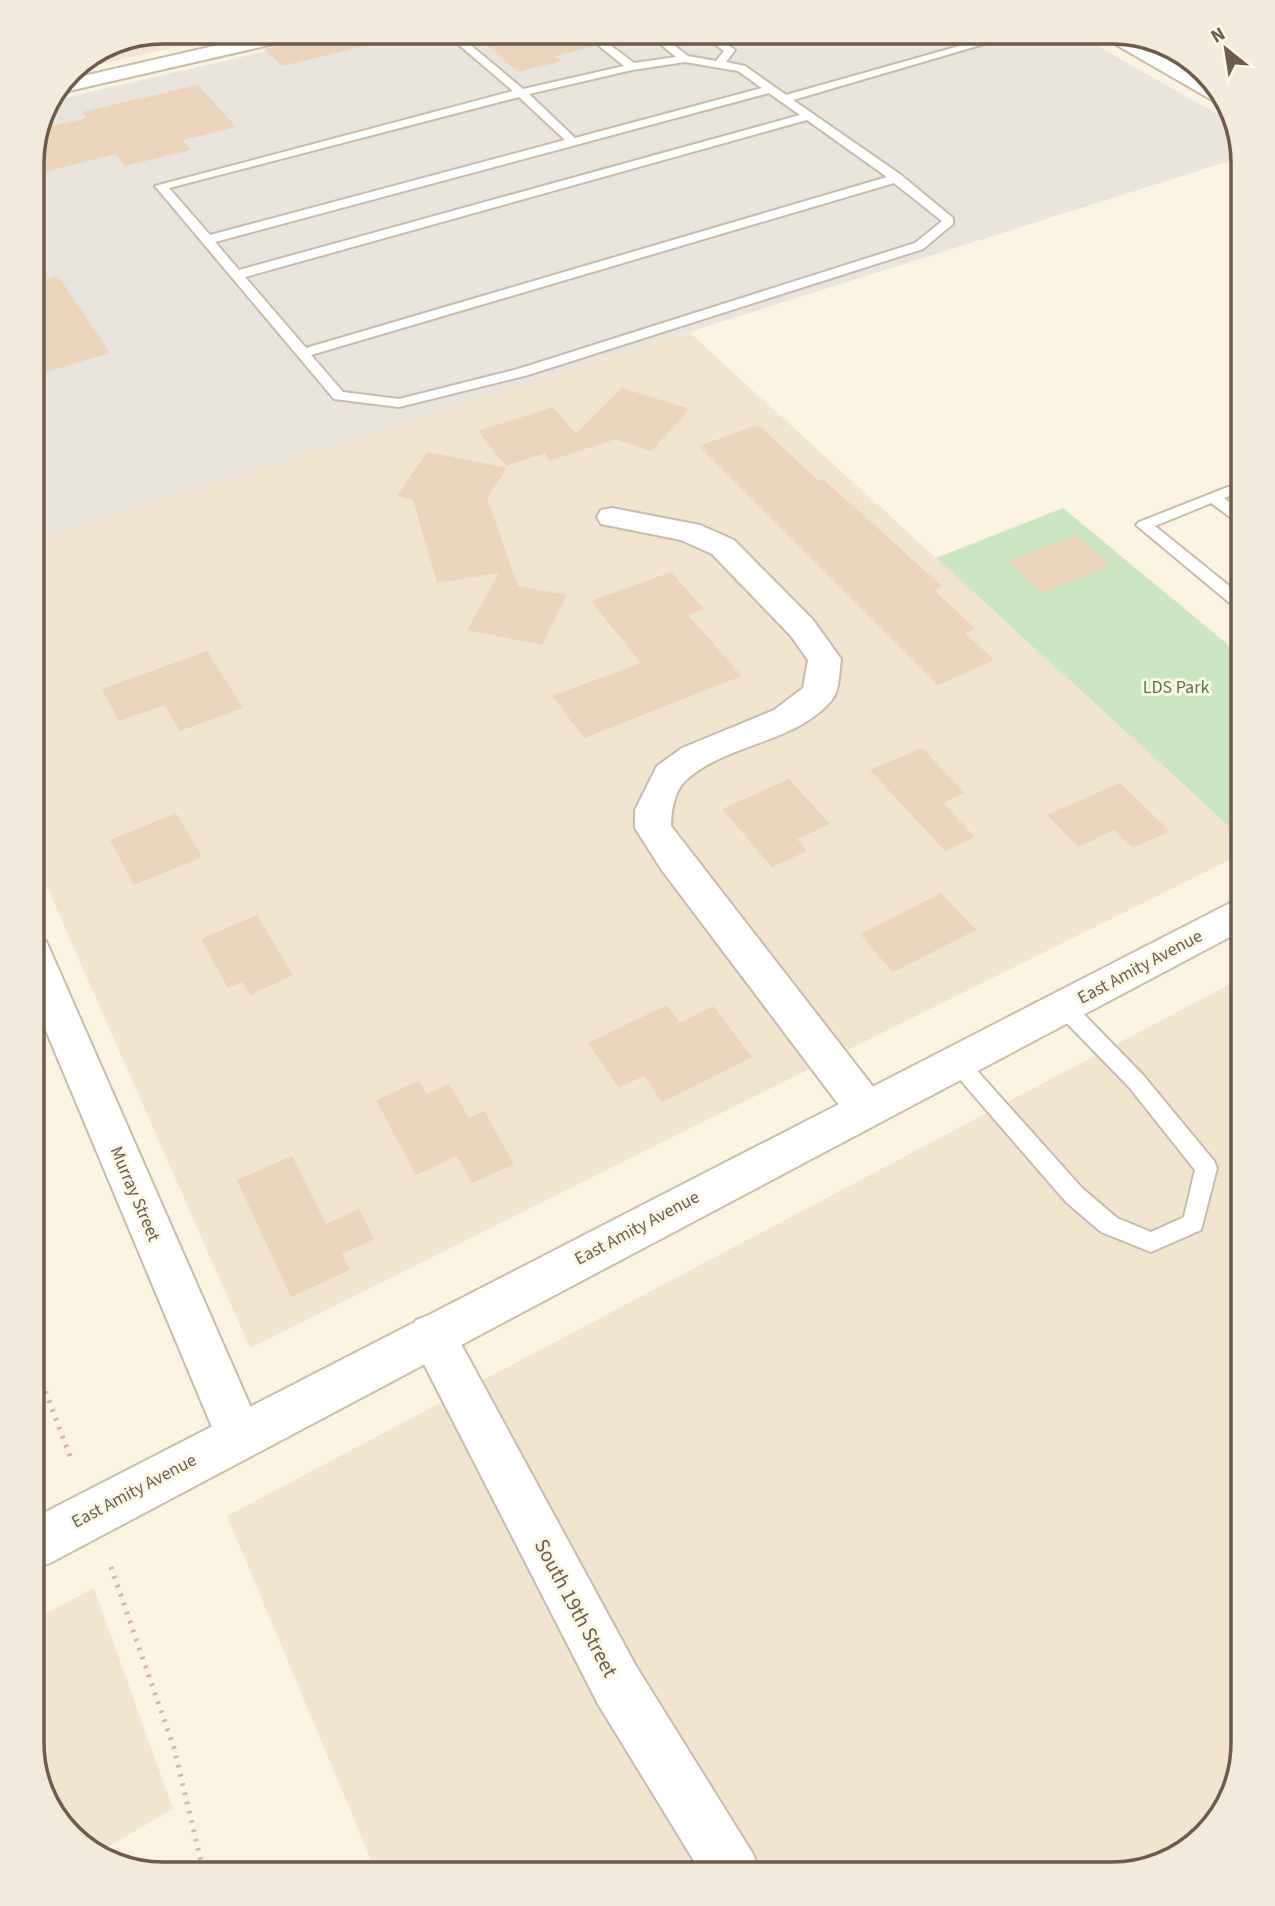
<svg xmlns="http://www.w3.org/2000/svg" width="1275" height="1906" font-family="'Source Sans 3',sans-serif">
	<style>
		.residential { fill: #f1e5d1 }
		.industrial { fill: #e9e4dd }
		.green { fill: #cde6c2 }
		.building { fill: #edd4bc }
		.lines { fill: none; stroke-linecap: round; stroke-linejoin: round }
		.lane-casing { stroke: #c9bbaa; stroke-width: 4 }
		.street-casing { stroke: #c9bbaa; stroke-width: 4 }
		.secondary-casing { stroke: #cdbca8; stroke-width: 4 }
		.path { stroke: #d1b7a0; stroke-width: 5; stroke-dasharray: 2.5 7; stroke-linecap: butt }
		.lane { fill: #fff; fill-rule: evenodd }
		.street { fill: #fff; fill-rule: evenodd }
		.secondary { fill: #fff; fill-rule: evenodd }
		.labels { text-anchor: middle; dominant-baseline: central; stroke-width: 6; stroke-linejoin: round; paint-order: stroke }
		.park-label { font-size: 18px; fill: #527a47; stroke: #fdf7e8 }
		.street-label { font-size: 18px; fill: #6f5b4b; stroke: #fdf7e8 }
		.near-street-label { font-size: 21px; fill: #6f5b4b; stroke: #fdf7e8 }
		.rim { fill: none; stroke: #6f5b4b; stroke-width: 3.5 }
	</style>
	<rect width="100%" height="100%" fill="#faf3e2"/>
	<!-- residential -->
	<g class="residential">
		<polygon points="163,32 241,32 70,71 113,41"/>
		<polygon points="689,332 1243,839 1243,853 250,1348 32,853 32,540"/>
		<polygon points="1243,977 1243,1744 1226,1809 1178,1857 1113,1874 377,1874 227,1516"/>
		<polygon points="94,1588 173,1809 94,1855 49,1809 32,1743 32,1621"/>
	</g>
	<!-- industrial -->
	<polygon class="industrial" points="349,32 1073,32 1233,123 1242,157 32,540 32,154 56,100"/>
	<!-- green -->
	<polygon class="green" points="1063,508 1243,657 1243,839 936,558"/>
	<!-- building -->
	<g class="building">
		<polygon points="314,32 371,32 373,44 282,66 264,49 308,39"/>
		<polygon points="472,32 580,32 595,46 555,56 562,61 518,72"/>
		<polygon points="198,85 236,127 183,140 191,150 125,166 116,154 45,172 32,153 44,128 87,118 82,112"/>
		<polygon points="58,276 110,353 32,376 32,283"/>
		<polygon points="622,388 690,409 651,451 616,439 549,461 545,453 506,466 478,431 553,407 576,434"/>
		<polygon points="758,425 819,481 823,479 942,586 934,590 976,629 965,633 994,660 938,685 699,446"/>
		<polygon points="427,452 507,468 487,498 518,586 567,595 542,645 467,630 499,573 437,583 413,500 397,496"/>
		<polygon points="1076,535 1111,565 1042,593 1008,562"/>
		<polygon points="671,572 704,609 688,615 742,676 584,738 552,696 641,663 591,601"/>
		<polygon points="207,651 243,708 180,731 164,705 119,721 102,689"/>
		<polygon points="922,748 964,793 943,803 975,837 945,851 870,770"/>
		<polygon points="789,779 830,824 797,839 807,851 772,867 722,809"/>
		<polygon points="1120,783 1170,831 1133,848 1114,830 1078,847 1047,815"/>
		<polygon points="176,813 202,857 134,885 110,840"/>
		<polygon points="941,893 976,930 893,972 860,934"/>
		<polygon points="257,915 293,975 250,995 242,982 228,988 201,939"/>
		<polygon points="667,1005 680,1023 713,1006 752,1057 662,1102 644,1076 619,1088 588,1043"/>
		<polygon points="419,1081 426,1094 449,1084 469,1118 484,1111 514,1164 472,1183 457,1156 416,1175 376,1100"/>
		<polygon points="292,1156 326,1224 359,1209 374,1239 342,1254 350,1270 291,1297 237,1180"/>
	</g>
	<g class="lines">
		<!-- lane casing -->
		<g class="lane-casing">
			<g id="lane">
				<path d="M444,32h11l68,57 101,-23 -42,-34h11l41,31 42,-6 -30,-25h11l31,24 28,5 8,-10 -25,-19h11l25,18 -9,12 19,4 41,29 223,-63h16l-232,68 108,75 52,43v6l-30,25 -395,126 -129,32 -65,-8 -179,-213 358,-95zM685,62l53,9 24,17 -187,50 -46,-44 103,-24zM769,93l31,22 -561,155 -24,-28zM519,97l46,43 -355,95 -41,-47zM807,120l80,57 -581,171 -61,-71zM894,183l48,38 -27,22 -397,126 -119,30 -56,-7 -32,-37z"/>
				<polygon points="1243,481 1243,490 1224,498 1243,513 1243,525 1238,523 1211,503 1155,526 1243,597 1243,610 1237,609 1136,525 1139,522"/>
				<polygon points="1064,999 1071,1001 1143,1075 1214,1161 1217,1168 1201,1230 1151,1252 1101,1232 1066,1202 950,1068 947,1062 950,1056 957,1054 964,1056 1082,1188 1117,1218 1151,1232 1184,1217 1195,1170 1129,1087 1057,1013 1054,1007 1057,1001"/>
			</g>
		</g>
		<!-- street casing -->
		<g class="street-casing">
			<g id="street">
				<polygon points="275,32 311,32 307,36 300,38 60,93 66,80"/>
				<path d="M1098,32c8,0 19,-2 27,1 24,9 97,49 103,72l-9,-1 -118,-68z"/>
				<path d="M612,508l88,17 34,15 79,80 28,39c-2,13 -1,32 -10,42 -37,43 -105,42 -146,80 -11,11 -14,31 -14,45l210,271 6,12 -6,12 -15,6 -15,-6 -190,-252 -26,-41v-18l22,-44 25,-18 92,-38 29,-22 5,-28 -17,-24 -79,-82 -31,-14 -80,-16 -4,-7 4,-7z"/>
				<polygon points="32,937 46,941 51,952 256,1419 263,1435 256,1451 239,1458 222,1451 32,997"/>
				<polygon points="432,1314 448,1320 636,1666 753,1854 761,1874 702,1874 598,1704 409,1335 416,1320"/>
			</g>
		</g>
		<!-- secondary casing -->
		<g class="secondary-casing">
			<polygon id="secondary" points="1243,898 1243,930 50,1563 32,1570 32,1519 1230,903"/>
		</g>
		<!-- path -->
		<g class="path">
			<polyline points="32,1356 71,1459"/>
			<polyline points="111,1567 174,1748 204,1874"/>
		</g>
		<!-- lane -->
		<use href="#lane" class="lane"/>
		<!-- street -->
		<use href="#street" class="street"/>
		<!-- secondary -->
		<use href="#secondary" class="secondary"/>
	</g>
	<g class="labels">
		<!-- park labels -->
		<g class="park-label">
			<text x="1176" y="687">LDS Park</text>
		</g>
		<!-- street labels -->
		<g class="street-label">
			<text transform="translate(1140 967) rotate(-28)">East Amity Avenue</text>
			<text transform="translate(135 1194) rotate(67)">Murray Street</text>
			<text transform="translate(637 1228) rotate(-28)">East Amity Avenue</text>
			<text transform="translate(134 1491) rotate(-28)">East Amity Avenue</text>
		</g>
		<!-- near-street labels -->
		<g class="near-street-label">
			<text transform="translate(576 1608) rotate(62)">South 19th Street</text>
		</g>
	</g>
	<!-- crop -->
	<path d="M0 0H1275V1906H0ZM163 44H1112A119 119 0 0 1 1231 163V1743A119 119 0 0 1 1112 1862H163A119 119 0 0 1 44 1743V163A119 119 0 0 1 163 44Z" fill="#f2ebdb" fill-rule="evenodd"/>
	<path class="rim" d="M163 44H1112A119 119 0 0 1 1231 163V1743A119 119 0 0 1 1112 1862H163A119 119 0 0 1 44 1743V163A119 119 0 0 1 163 44Z"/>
	<!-- north arrow -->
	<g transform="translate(1226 49) rotate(330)" stroke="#fdf7e8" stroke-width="5" paint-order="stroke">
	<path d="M0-5L12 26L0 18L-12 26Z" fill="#6f5b4b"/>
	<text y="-10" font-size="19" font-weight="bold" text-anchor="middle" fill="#6f5b4b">N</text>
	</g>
</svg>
